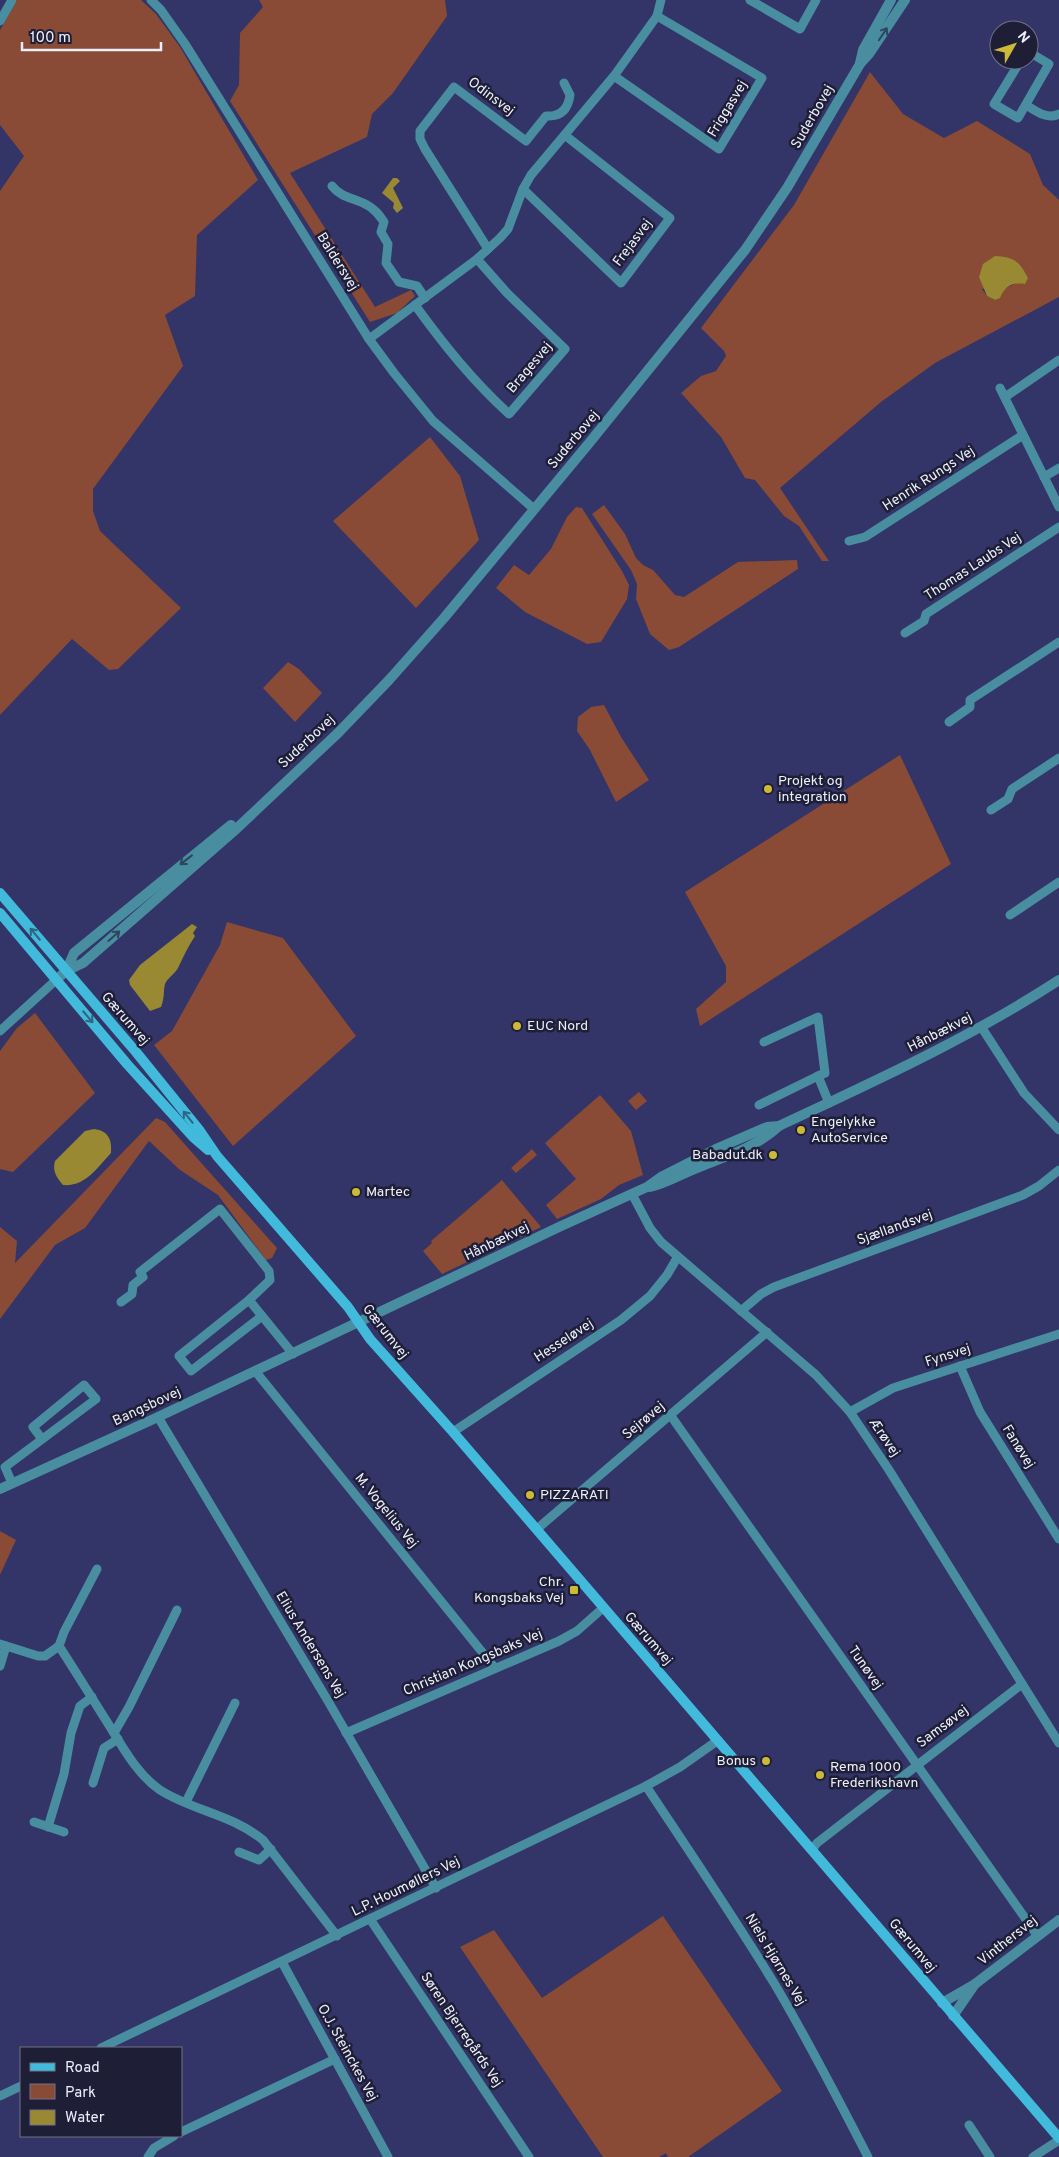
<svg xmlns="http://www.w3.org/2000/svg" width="1059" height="2157" font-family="Overpass,sans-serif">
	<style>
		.green { fill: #894b35; fill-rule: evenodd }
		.water { fill: #988932 }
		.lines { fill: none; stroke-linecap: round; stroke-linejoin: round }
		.minor { stroke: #498da1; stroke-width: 9 }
		.tertiary { stroke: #498da1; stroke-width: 10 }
		.secondary { stroke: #42badb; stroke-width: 10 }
		.oneway { stroke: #2d465c }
		.oneway2 { stroke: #2e6581 }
		.poi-dot { fill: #cdb938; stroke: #1e1f37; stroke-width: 2 }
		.labels { text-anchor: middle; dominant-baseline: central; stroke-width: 5; stroke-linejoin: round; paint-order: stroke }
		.street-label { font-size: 14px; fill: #eceefb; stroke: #1e1f37 }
		.poi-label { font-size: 14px; fill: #eceefb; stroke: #1e1f37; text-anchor: start }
	</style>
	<rect width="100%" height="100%" fill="#333467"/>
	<!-- green -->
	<g class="green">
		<polygon points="17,0 141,0 156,14 180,47 258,180 197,235 195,296 165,315 183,366 93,489 93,511 100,531 181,608 118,669 109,670 72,639 0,715 0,191 24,156 0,125 0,30"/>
		<polygon points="259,0 445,0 447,16 393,93 372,114 367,137 290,173 375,307 411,290 415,296 397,313 370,322 230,101 239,85 240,33 263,7"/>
		<path d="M870,72l33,42 41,24 33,-17 53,33 13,31 16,15v97l-124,66 -54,39 -101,86 49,73h-7l-23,-35 -15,-10 -29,-36 -10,-2 -24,-41 -40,-44 20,-17 15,-5 10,-15 -2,-5 -23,-23 93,-123zM1027,278l-23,11 -9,11 -8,-4 -5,-7z"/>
		<polygon points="430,437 460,476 479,540 416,608 333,521"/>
		<polygon points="604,505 625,534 636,558 643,565 653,570 675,595 684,597 738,562 797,560 798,569 679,647 669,650 650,634 636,599 637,584 631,570 592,514"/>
		<polygon points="576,507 582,508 622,571 629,585 627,599 601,642 587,644 525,612 496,588 514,565 529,575 551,549 567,517"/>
		<polygon points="288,662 299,669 322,693 295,722 263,688"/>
		<polygon points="604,705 621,737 649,780 616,802 590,750 577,731 578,717 591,707"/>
		<polygon points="900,755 951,864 700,1026 696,1009 726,982 726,966 685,892"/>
		<polygon points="227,922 283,938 356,1036 233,1146 154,1045 172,1031 220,945"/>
		<polygon points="35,1013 95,1093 13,1172 0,1169 0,1051 17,1028"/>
		<polygon points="639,1092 647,1101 636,1110 628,1101"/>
		<polygon points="600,1095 631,1131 643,1175 619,1185 601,1199 557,1219 546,1205 576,1179 545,1143"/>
		<polygon points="156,1118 165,1122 277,1248 272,1258 266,1260 218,1195 180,1170 149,1141 85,1228 55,1245 0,1319 0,1227 17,1241 15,1263"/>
		<polygon points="532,1149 537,1155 516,1173 511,1168"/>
		<polygon points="502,1180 541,1227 442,1274 423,1251 432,1243 431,1241"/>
		<polygon points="0,1531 16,1540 0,1575"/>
		<polygon points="663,1916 782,2091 688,2157 668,2157 666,2153 659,2157 603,2157 460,1947 494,1930 542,1998"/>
	</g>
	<!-- water -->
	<g class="water">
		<polygon points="393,178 397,178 400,181 393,188 403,208 397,213 393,208 394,203 382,193"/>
		<path d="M995,256c19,1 24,5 33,22l-3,6c-13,-2 -20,2 -25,14l-5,2 -8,-4 -8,-19 4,-13z"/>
		<path d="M192,924l5,3 -4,6 2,3c-7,11 -12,21 -17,32 -3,6 -10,9 -13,16 -2,8 0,13 -4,23l-11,4 -20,-26 -1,-5 11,-15z"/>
		<path d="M94,1129c15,2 18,11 17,24 -14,15 -26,34 -48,32 -6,-7 -11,-14 -8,-24l30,-30z"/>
	</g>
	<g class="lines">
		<!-- minor -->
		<g class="minor">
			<polyline points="151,0 161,10 185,44 369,339 394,373 433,421 534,509"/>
			<polyline points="750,0 800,29 816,0"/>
			<polyline points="0,21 12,0"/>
			<polyline points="1021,60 994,104 1018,118 1049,64 1029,52"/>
			<polyline points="614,76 719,149 762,78 657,16"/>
			<path d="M1026,105c10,6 21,15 33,9"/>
			<path d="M332,186c9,12 23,12 35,19 8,4 12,10 17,17l-3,10 7,12 -2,19 13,19 18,4 8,12"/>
			<polyline points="523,189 621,283 670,218 566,136"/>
			<path d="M488,249l-63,-100 -5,-10v-8l34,-44 72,54 20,-25c14,1 22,-6 24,-21l-6,-12"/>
			<path d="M415,305c29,40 57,75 94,109l56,-65 -58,-56 -30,-34"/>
			<polyline points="369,339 477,259 500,238 508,229 523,189 531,175 614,76 657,16 661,0"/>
			<polyline points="1000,388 1059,507"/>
			<polyline points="1005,397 1059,360"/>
			<polyline points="1044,477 1059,468"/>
			<polyline points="849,541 865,537 1023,435"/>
			<polyline points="905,633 924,621 926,614 1059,527"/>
			<polyline points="949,722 970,707 970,700 1059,642"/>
			<polyline points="991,810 1008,799 1012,789 1059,758"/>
			<polyline points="1010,915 1059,882"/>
			<polyline points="982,1028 1024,1093 1059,1130"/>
			<polyline points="0,1031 56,980"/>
			<polyline points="764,1042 818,1017 825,1073 818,1076 829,1103"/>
			<polyline points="759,1105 818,1076"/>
			<polyline points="632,1194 650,1228 661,1242 816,1375 850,1412 889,1470 1059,1743"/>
			<polyline points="249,1300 179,1356 191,1371 262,1316"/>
			<polyline points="121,1302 132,1294 133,1285 143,1277 140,1272 220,1209 269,1271 270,1280 249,1300 293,1354"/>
			<polyline points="741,1311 761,1294 774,1287 1023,1195 1039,1186 1059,1170"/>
			<polyline points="960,1366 980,1412 1059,1539"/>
			<polyline points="256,1372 495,1668"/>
			<polyline points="850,1412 893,1388 1059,1334"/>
			<polyline points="671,1416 1037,1935"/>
			<polyline points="158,1417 328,1701 436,1888"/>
			<polyline points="453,1432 621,1320 650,1296 667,1275 677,1258"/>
			<polyline points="12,1483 5,1467 96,1399 84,1385 33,1427 42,1439"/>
			<polyline points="537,1529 767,1332"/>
			<path d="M0,1644l38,12h7l14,-10c15,23 29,46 43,68 17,26 32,58 58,76 33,21 71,24 103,50l74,96"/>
			<polyline points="59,1646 64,1632 97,1569"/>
			<polyline points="0,1666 6,1646"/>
			<polyline points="114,1733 129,1707 177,1610"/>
			<polyline points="346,1733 559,1641 577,1631 603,1608"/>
			<polyline points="93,1783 104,1748 118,1739"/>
			<path d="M646,1786c43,65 87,130 128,197 34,57 64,116 94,174"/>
			<polyline points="186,1802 235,1703"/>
			<polyline points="34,1822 64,1832"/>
			<polyline points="48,1827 64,1774 71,1733 80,1706 92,1697"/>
			<polyline points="812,1850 817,1843 1022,1684"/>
			<polyline points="239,1852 259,1860 271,1849"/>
			<polyline points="370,1919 529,2157"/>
			<polyline points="282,1962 388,2157"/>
			<polyline points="101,2048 646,1786 680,1767 717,1741"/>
			<polyline points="0,2096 21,2086"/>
			<polyline points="969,2125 990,2157"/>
			<polyline points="181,2132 335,2059"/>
			<polyline points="148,2157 154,2148 174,2136"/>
			<polyline points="1033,2157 1059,2140"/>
		</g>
		<!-- tertiary -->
		<g class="tertiary">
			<polyline points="860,63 863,50 891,0"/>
			<polyline points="66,971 74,953 231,825"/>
			<polyline points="56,980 66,971 83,963 234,831 338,733 389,680 444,618 590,442 745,250 787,188 860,64 869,54 905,0"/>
			<path d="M650,1187c17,-4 31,-13 47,-19 27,-11 60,-21 82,-42"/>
			<path d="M0,1489l158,-72 401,-190 88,-40 14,-10 57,-29 49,-21 12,-1c96,-45 191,-88 280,-146"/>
			<polyline points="942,2003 975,1984 1059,1920"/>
			<polyline points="953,2016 975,1984"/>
		</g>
		<!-- secondary -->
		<g class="secondary">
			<polyline points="0,893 136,1052 200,1131 217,1156 348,1307 370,1339 453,1432 1059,2138"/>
			<polyline points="0,913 127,1064 193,1137 208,1150"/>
		</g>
	</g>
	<!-- one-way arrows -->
	<defs><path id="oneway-shaft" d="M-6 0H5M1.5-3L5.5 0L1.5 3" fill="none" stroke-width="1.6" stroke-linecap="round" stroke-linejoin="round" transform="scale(1.25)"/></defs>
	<g class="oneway">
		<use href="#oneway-shaft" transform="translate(883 34) rotate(-56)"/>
		<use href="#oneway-shaft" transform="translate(186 860) rotate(142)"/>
		<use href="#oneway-shaft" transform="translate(114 936) rotate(-41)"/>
	</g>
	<g class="oneway2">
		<use href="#oneway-shaft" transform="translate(35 934) rotate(-130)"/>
		<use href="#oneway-shaft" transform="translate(88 1017) rotate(50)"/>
		<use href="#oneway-shaft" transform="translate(188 1117) rotate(-129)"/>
	</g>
	<!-- markers -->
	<g class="poi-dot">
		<circle cx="768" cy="789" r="5"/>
		<circle cx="517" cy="1026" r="5"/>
		<circle cx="801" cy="1130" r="5"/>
		<circle cx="773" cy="1155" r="5"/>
		<circle cx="356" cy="1192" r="5"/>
		<circle cx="530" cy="1495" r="5"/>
		<rect x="569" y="1585" width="10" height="10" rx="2.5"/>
		<circle cx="766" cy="1761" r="5"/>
		<circle cx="820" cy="1775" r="5"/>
	</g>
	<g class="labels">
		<!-- street labels -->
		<g class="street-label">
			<text transform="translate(491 97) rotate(37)">Odinsvej</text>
			<text transform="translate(728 109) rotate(-59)">Friggasvej</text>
			<text transform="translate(813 117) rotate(-60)">Suderbovej</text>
			<text transform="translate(633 243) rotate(-53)">Frejasvej</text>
			<text transform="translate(337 262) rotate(58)">Baldersvej</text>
			<text transform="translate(530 368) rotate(-50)">Bragesvej</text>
			<text transform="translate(574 440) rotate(-50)">Suderbovej</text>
			<text transform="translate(929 479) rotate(-33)">Henrik Rungs Vej</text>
			<text transform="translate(973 567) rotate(-33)">Thomas Laubs Vej</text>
			<text transform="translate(307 742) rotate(-43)">Suderbovej</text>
			<text transform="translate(125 1019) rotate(49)">Gærumvej</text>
			<text transform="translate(940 1033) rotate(-27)">Hånbækvej</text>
			<text transform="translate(895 1228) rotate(-20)">Sjællandsvej</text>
			<text transform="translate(497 1242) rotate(-26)">Hånbækvej</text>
			<text transform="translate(385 1332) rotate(52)">Gærumvej</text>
			<text transform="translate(564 1341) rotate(-33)">Hesseløvej</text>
			<text transform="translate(948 1356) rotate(-18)">Fynsvej</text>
			<text transform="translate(147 1407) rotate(-25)">Bangsbovej</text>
			<text transform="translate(644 1421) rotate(-40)">Sejrøvej</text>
			<text transform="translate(884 1438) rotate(56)">Ærøvej</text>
			<text transform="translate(1018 1447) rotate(58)">Fanøvej</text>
			<text transform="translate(386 1511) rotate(51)">M. Vogelius Vej</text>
			<text transform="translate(648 1639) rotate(49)">Gærumvej</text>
			<text transform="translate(310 1645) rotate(59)">Elius Andersens Vej</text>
			<text transform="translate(473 1663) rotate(-23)">Christian Kongsbaks Vej</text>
			<text transform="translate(865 1668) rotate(55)">Tunøvej</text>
			<text transform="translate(943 1727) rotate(-37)">Samsøvej</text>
			<text transform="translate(406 1887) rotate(-26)">L.P. Houmøllers Vej</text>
			<text transform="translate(1008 1941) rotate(-38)">Vinthersvej</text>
			<text transform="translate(912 1946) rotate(50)">Gærumvej</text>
			<text transform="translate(775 1960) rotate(59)">Niels Hjørnes Vej</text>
			<text transform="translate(461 2030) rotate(56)">Søren Bjerregårds Vej</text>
			<text transform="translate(347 2053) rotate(61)">O.J. Steinckes Vej</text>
		</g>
		<!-- poi labels -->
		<g class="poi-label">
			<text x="778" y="781">Projekt og<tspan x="778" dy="16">integration</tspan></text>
			<text x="527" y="1026">EUC Nord</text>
			<text x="811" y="1122">Engelykke<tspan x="811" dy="16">AutoService</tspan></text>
			<text x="763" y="1155" text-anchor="end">Babadut.dk</text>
			<text x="366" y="1192">Martec</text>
			<text x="540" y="1495">PIZZARATI</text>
			<text x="564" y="1582" text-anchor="end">Chr.<tspan x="564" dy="16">Kongsbaks Vej</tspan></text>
			<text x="756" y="1761" text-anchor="end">Bonus</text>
			<text x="830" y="1767">Rema 1000<tspan x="830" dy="16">Frederikshavn</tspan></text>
		</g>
	</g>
	<!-- legend -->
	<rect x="20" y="2047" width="162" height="90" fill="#1e1f37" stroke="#707285"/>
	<rect x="30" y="2063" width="25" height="8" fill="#42badb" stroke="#707285"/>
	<text x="65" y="2072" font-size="15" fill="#eceefb">Road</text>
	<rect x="30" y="2084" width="25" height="15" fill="#894b35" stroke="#707285"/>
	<text x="65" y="2097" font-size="15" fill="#eceefb">Park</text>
	<rect x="30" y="2110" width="25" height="15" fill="#988932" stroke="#707285"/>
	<text x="65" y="2122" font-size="15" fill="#eceefb">Water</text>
	<!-- north arrow -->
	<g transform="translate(1014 45) rotate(51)"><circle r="24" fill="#1e1f37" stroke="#707285"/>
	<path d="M0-4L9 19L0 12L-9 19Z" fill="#cdb938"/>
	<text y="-8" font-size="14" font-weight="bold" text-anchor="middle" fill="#eceefb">N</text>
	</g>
	<!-- scale -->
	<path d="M22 42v8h139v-8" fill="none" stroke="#eceefb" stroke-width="2.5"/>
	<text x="30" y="42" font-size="15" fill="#eceefb" stroke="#1e1f37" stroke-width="4" paint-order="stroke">100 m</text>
</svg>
